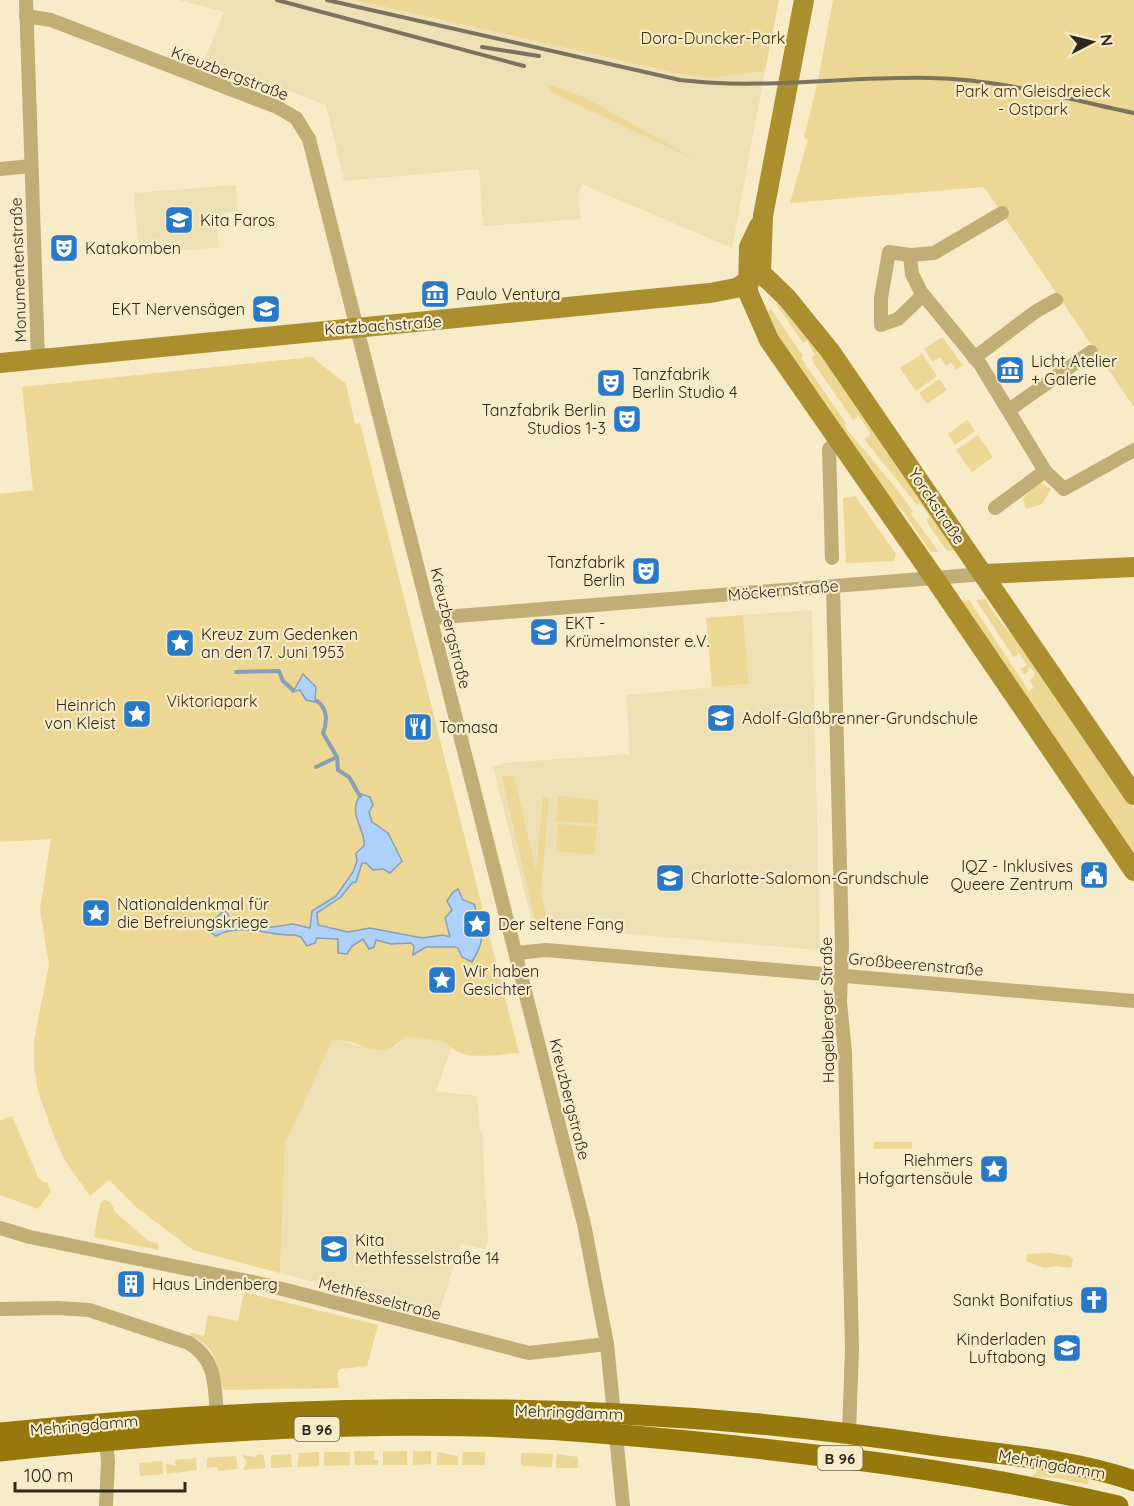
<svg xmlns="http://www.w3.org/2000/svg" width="1134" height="1506" font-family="Quicksand,sans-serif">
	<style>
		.built { fill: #eee0b5 }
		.green { fill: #ecd794 }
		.water { fill: #afd2fa; stroke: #889fb7; stroke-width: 1.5 }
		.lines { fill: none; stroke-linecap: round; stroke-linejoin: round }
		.stream { stroke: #889fb7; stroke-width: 4 }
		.street { stroke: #c1ae76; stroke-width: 14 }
		.secondary { stroke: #ab8f2e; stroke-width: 20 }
		.primary { stroke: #95790c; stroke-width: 21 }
		.rail { stroke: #7a735d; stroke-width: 4 }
		.labels { text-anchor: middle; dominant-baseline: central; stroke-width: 4.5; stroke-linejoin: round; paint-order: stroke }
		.shield { fill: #f7ebc8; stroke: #6a624f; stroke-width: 1.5 }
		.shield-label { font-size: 15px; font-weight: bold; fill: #2d281b }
		.park-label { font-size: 16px; fill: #3f330c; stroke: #f7ebc8 }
		.street-label { font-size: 16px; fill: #2d281b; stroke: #f7ebc8 }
		.poi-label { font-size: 16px; fill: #2d281b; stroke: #f7ebc8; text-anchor: start }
	</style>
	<rect width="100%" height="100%" fill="#f7ebc8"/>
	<!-- built -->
	<g class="built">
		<polygon points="179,0 354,0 629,62 712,78 765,71 732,248 582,184 578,195 581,219 483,226 479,169 344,181 326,105 205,59 224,12"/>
		<polygon points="236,185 238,211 225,213 220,221 217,222 219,247 139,255 134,193"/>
		<polygon points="812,610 820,950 533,926 493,767 506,763 630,754 626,695 749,684 743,615"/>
		<polygon points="406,1036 445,1042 451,1049 436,1091 477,1096 480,1131 482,1132 488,1241 485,1249 461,1244 438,1315 280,1273 285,1144 331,1041 338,1039 356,1046 396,1047"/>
	</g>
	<!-- green -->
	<g class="green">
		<polygon points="354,0 779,0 765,71 712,78 681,74"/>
		<polygon points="833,0 1134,0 1134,407 984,187 790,203 808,140 804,138 818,80"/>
		<polygon points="549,85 584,97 698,161 549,91"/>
		<polygon points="780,302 809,337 957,550 947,551 928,524 927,519 930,517 920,503 917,505 864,439 871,434 858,415 854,421 814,364 812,357 815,355 807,341 803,343 776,304"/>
		<polygon points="771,309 803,356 801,358 846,423 844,426 900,493 913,512 911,514 939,552 931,552 903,511 884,492 779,339 766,313"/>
		<polygon points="942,337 963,365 956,370 951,362 946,366 940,357 933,362 924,349"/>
		<polygon points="922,354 937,376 916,391 900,368"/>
		<path d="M312,357l34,27 9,40 5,-1 159,630c-24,1 -58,10 -74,-11l-39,-6c-30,32 -46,-1 -74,5l-47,103 -5,129 -87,-23 -57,-43 -27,-27 -19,16 -26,-37 -9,-20 -17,-48 -4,-24v-27l15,-75 -9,-56 11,-70 -51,3v-348l33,-4 -11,-103z"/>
		<polygon points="939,379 947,390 927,404 919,393"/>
		<polygon points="967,420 975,431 955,445 948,434"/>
		<polygon points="978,435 993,457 972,472 956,450"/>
		<polygon points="1040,483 1051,489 1042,504 1026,509 1023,499 1032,488"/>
		<polygon points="855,496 896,554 894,561 846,563 843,498"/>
		<polygon points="985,599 1002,624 1020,642 1134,808 1134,856 1101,804 958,601 969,600 1029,691 1034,688 1030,681 1035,673 1029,666 1028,672 1024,675 1020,669 1027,665 1019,653 1014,658 976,600"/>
		<polygon points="743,615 749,684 712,687 706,618"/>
		<polygon points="514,775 536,871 543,797 549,797 541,893 547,918 535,921 502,777"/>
		<polygon points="558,796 599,800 597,824 556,821"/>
		<polygon points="558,824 597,827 594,855 556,851"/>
		<polygon points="12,1116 38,1177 44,1183 47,1182 51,1191 38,1209 0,1195 0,1120"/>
		<rect x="874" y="1142" width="38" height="7"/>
		<path d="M104,1200c7,1 9,5 10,11l33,29 11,4 1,6 -65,-13 6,-33z"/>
		<polygon points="1050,1253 1069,1256 1073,1259 1071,1268 1057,1266 1044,1268 1026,1261 1027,1254"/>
		<path d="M244,1292l134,33 -11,41 -27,3 -3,4 2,15 -115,2c-11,-25 -1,-38 -33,-54v-3l13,3 4,-21 30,6z"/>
		<polygon points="354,1451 374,1451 374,1460 378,1460 378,1465 355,1465"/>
		<rect x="383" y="1451" width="24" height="14"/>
		<polygon points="413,1451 431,1451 431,1464 413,1465"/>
		<polygon points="319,1452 319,1466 297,1467 299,1453"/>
		<polygon points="324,1452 350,1452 350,1465 324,1466"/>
		<polygon points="437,1452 458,1456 458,1465 437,1465"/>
		<polygon points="463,1452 485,1452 485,1465 462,1465"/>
		<polygon points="521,1453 553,1454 552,1467 521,1466"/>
		<polygon points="263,1454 266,1468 243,1470 247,1462 242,1455 256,1457 256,1455"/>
		<polygon points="291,1454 292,1467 271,1468 271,1455"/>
		<polygon points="557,1454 578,1457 578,1468 556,1468"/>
		<polygon points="236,1456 238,1469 218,1471 217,1467 207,1468 207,1458"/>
		<polygon points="196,1458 197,1470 167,1474 166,1464 176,1466 175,1460"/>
		<polygon points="162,1461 163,1474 140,1476 139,1463"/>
		<polygon points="1040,1468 1089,1477 1088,1485 1057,1478 1032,1477"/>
	</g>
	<!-- water -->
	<g class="water">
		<polygon points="303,674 316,687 315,702 306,700 300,690 293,692"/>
		<path d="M361,794l9,3 3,8 -4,7 3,10 16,11 14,28 -12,12 -7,-4 -10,1 -7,-7h-4l-6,19 -4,1 -11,14 -24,16 1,12 30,7 22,-4 52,10 21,-3 7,2 -5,-19 7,-8 -5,-9 6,-9 5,-3 5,11 11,4 3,10 -5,10c16,11 8,24 0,38l-10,-5 -4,-9 -3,-1h-29l-13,8 1,-9 -3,-3 -20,1 -15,-4 -2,7 -5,2 -6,-10 -11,7 -5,8 -9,-1v-14l-21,-1 -2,5 -8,3 -6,-9 -6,-2c-26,1 -55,-13 -79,1l-13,-9v-4l9,-2 13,-11 8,13h15l17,5 28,-4 17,4 2,-17 24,-15 17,-24 4,-11 -1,-8 8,-7c3,-14 -18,-33 -3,-52z"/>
	</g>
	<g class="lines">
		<!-- stream -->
		<g class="stream">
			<polyline points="236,672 279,671 283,681 293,690"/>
			<path d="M317,701c10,7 11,20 6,32l14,24 1,13 11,7 11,19"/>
			<polyline points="316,767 337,757"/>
		</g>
		<!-- street -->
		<g class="street">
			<polyline points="26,0 38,359"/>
			<polyline points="26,16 51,20 277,107 296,118 309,139 584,1224 607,1344 623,1506"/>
			<polyline points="0,169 31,166"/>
			<polyline points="1002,213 934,253 910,255 912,274 921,292 980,364 1045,471 1064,489 1134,450"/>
			<polyline points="910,255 889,252 881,298 881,325 898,319 923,295"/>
			<polyline points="974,358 1035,312 1056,300"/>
			<polyline points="1009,410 1091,352"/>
			<polyline points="995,508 1045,471"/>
			<polyline points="832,558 829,449 838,441"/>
			<polyline points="833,587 842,945 840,1002 845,1053 852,1349 849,1433"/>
			<polyline points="431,618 984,574"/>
			<polyline points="516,953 546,950 1134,1001"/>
			<polyline points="0,1228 30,1237 138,1259"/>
			<polyline points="144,1260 267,1285 529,1353 607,1344"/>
			<path d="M0,1309l58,-1 31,2 100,33c28,18 25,40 28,71"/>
			<polyline points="105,1433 108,1461 106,1506"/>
		</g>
		<!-- secondary -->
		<g class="secondary">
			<polyline points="804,0 763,216 761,273 787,298 830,351 1134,795"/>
			<polyline points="759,226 749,247 748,292 769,340 935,579 1134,871"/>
			<polyline points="0,363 710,293 736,288 756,276"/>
			<polyline points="984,574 1134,567"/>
		</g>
		<!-- primary -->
		<g class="primary">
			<path d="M0,1433c309,-32 623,-35 931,12 64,9 143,14 203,36"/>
			<path d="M0,1451c193,-20 393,-35 587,-19 73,6 146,13 219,22 107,12 207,27 312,52"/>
		</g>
		<!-- rail -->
		<g class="rail">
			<polyline points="277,0 524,66"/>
			<path d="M327,0l353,80c83,10 168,-4 251,-2 69,1 136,21 203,35"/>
			<polyline points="482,47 539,56"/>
		</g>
	</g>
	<!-- icons -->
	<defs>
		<g id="school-square" transform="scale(1.5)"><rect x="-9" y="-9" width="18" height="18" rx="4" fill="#2879c8" stroke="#f7ebc8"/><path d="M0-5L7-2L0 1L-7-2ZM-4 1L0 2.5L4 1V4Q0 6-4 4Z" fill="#fff"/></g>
		<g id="theatre-square" transform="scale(1.5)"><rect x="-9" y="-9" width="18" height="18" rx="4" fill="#2879c8" stroke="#f7ebc8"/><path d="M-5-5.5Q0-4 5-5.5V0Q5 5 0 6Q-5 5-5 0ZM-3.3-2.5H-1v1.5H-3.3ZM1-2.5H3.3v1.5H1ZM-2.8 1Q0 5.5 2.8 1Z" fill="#fff"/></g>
		<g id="museum-square" transform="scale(1.5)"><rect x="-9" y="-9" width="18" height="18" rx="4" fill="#2879c8" stroke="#f7ebc8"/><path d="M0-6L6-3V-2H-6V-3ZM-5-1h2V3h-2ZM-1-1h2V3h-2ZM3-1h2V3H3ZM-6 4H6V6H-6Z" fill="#fff"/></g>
		<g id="sight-square" transform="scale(1.5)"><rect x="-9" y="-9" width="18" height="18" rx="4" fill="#2879c8" stroke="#f7ebc8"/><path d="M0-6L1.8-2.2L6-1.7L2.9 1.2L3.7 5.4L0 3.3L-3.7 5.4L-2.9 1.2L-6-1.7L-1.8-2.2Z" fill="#fff"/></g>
		<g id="restaurant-square" transform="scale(1.5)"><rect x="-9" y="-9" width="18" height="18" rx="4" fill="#2879c8" stroke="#f7ebc8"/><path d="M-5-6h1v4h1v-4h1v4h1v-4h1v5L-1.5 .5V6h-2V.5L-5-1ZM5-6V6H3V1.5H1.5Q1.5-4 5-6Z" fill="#fff"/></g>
		<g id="civic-square" transform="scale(1.5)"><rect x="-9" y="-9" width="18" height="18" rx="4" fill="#2879c8" stroke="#f7ebc8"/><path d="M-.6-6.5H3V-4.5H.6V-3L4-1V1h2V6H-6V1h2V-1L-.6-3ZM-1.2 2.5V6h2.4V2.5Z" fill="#fff"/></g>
		<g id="building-square" transform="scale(1.5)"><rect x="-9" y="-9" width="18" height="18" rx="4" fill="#2879c8" stroke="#f7ebc8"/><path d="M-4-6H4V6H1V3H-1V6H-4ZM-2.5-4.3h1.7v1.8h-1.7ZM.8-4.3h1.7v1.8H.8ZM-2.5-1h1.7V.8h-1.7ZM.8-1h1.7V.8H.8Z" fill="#fff"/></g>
		<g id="church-square" transform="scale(1.5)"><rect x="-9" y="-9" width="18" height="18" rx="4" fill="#2879c8" stroke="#f7ebc8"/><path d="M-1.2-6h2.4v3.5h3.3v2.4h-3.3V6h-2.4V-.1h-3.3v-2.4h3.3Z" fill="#fff"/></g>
	</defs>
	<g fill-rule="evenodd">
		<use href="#school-square" x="179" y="220"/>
		<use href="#theatre-square" x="64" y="248"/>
		<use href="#museum-square" x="435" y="294"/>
		<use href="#school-square" x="266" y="309"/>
		<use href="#museum-square" x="1010" y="370"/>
		<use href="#theatre-square" x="611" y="383"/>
		<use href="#theatre-square" x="627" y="419"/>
		<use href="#theatre-square" x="646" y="571"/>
		<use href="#school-square" x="544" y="632"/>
		<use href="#sight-square" x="180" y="643"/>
		<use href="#sight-square" x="137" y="714"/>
		<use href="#school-square" x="721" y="718"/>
		<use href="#restaurant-square" x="418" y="727"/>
		<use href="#civic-square" x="1094" y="875"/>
		<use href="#school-square" x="670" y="878"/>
		<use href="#sight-square" x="96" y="913"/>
		<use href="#sight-square" x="477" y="924"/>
		<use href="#sight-square" x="442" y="980"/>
		<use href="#sight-square" x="994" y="1169"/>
		<use href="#school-square" x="334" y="1249"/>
		<use href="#building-square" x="131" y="1284"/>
		<use href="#church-square" x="1094" y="1300"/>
		<use href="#school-square" x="1067" y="1348"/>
	</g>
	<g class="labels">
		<!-- shield labels -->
		<g class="shield">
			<rect x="294.5" y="1417" width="45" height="24" rx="4.5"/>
			<rect x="817.5" y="1446" width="45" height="24" rx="4.5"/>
		</g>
		<g class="shield-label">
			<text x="317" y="1429">B 96</text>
			<text x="840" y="1458">B 96</text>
		</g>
		<!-- park labels -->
		<g class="park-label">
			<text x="713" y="38">Dora-Duncker-Park</text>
			<text x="1033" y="91">Park am Gleisdreieck<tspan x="1033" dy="18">- Ostpark</tspan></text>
			<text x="212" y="701">Viktoriapark</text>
		</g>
		<!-- street labels -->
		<g class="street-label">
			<text transform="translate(230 73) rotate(21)">Kreuzbergstraße</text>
			<text transform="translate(18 270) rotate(-92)">Monumentenstraße</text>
			<text transform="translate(383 325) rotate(-4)">Katzbachstraße</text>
			<text transform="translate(937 506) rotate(56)">Yorckstraße</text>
			<text transform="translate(783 590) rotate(-5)">Möckernstraße</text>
			<text transform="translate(451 628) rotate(76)">Kreuzbergstraße</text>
			<text transform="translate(916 964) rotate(5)">Großbeerenstraße</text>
			<text transform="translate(827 1010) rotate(-91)">Hagelberger Straße</text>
			<text transform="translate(570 1099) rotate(76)">Kreuzbergstraße</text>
			<text transform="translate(380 1298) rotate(15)">Methfesselstraße</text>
			<text transform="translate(569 1412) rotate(2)">Mehringdamm</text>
			<text transform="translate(84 1425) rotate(-5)">Mehringdamm</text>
			<text transform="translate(1052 1464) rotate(10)">Mehringdamm</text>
		</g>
		<!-- poi labels -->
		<g class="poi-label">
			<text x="200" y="220">Kita Faros</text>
			<text x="85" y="248">Katakomben</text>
			<text x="456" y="294">Paulo Ventura</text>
			<text x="245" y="309" text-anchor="end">EKT Nervensägen</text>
			<text x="1031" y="361">Licht Atelier<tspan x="1031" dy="18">+ Galerie</tspan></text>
			<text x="632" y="374">Tanzfabrik<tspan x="632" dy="18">Berlin Studio 4</tspan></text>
			<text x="606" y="410" text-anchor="end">Tanzfabrik Berlin<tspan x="606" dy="18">Studios 1-3</tspan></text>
			<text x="625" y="562" text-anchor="end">Tanzfabrik<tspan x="625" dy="18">Berlin</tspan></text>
			<text x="565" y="623">EKT -<tspan x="565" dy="18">Krümelmonster e.V.</tspan></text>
			<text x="201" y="634">Kreuz zum Gedenken<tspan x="201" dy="18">an den 17. Juni 1953</tspan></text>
			<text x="116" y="705" text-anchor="end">Heinrich<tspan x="116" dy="18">von Kleist</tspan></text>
			<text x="742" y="718">Adolf-Glaßbrenner-Grundschule</text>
			<text x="439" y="727">Tomasa</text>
			<text x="1073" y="866" text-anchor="end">IQZ - Inklusives<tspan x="1073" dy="18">Queere Zentrum</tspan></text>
			<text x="691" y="878">Charlotte-Salomon-Grundschule</text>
			<text x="117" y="904">Nationaldenkmal für<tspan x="117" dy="18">die Befreiungskriege</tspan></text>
			<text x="498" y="924">Der seltene Fang</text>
			<text x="463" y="971">Wir haben<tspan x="463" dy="18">Gesichter</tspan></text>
			<text x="973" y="1160" text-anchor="end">Riehmers<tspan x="973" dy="18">Hofgartensäule</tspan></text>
			<text x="355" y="1240">Kita<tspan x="355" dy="18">Methfesselstraße 14</tspan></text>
			<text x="152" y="1284">Haus Lindenberg</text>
			<text x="1073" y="1300" text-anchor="end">Sankt Bonifatius</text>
			<text x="1046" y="1339" text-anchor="end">Kinderladen<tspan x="1046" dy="18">Luftabong</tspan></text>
		</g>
	</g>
	<!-- north arrow -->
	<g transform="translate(1092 42) rotate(83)" stroke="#f7ebc8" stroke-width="4.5" paint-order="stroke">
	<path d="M0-4.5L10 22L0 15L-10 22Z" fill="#2d281b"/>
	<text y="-9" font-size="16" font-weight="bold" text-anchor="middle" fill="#2d281b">N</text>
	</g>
	<!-- scale -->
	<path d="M15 1482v9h170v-9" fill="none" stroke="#2d281b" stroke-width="3"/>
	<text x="24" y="1482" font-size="18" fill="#2d281b" stroke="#f7ebc8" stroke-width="4.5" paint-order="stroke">100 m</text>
</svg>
